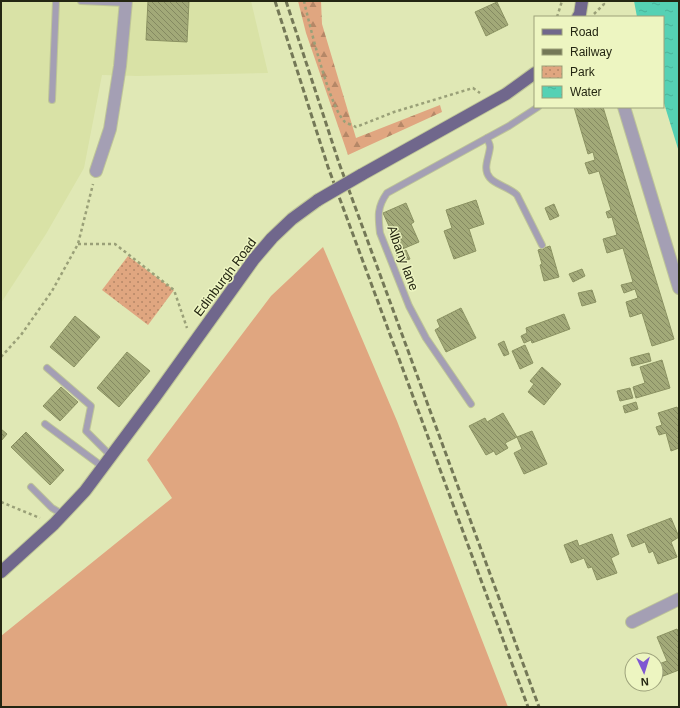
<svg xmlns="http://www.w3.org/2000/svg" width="680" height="708" font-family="Arial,sans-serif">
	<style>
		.built { fill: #d9e2a6 }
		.grass { fill: #e0a680 }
		.forest { fill: url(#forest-firs) }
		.park { fill: url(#park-dots) }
		.water { fill: url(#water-ripples) }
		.building { fill: url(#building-back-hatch); stroke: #8b9262 }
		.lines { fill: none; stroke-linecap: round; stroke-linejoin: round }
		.lane-casing { stroke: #bec598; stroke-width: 8 }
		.street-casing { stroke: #bec598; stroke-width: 14 }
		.primary-casing { stroke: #bec598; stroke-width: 14 }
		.path { stroke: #9aa078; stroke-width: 2.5; stroke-dasharray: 3 3; stroke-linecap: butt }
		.lane { stroke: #a49fb4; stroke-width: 6 }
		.street { stroke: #a49fb4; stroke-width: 12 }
		.primary { stroke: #70678c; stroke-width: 12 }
		.rail { stroke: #747857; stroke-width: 3; stroke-dasharray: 6 3; stroke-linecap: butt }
		.primary-bridge-casing { stroke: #bec598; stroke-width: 14; stroke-linecap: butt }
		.primary-bridge { stroke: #70678c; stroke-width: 12 }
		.labels { text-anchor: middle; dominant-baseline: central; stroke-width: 3; stroke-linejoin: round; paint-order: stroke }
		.street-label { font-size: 13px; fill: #242612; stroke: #edf5c1 }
	</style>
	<defs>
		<pattern id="forest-firs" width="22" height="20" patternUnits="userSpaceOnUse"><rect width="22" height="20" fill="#e0a680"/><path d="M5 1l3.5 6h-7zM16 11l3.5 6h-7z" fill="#b58767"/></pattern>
		<pattern id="park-dots" width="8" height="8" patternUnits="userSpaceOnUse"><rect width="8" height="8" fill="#e0a680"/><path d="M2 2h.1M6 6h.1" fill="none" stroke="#b58767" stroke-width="1.8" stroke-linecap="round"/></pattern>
		<pattern id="water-ripples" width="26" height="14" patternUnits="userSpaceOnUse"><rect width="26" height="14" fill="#55d1b4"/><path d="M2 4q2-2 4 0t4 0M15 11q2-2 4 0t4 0" fill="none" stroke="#4ab39a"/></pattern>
		<pattern id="building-back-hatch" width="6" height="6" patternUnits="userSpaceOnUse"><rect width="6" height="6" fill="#a2a978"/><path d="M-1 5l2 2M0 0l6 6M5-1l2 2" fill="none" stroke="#848961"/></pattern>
	</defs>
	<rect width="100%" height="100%" fill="#e0e8b5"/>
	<!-- built -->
	<polygon class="built" points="1,1 251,1 268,73 138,76 102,75 84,168 46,234 1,303"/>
	<!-- grass -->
	<polygon class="grass" points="323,247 397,421 508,707 1,707 1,636 172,498 147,460 271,296"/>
	<!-- forest -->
	<polygon class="forest" points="298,1 321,1 322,24 356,138 440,105 442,112 348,155 306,33"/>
	<!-- park -->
	<polygon class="park" points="128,256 174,290 148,325 102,290"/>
	<!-- water -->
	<polygon class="water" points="634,1 679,1 679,152 663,100 663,17 637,17"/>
	<!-- building -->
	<g class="building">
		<polygon points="148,1 189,1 187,42 146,40"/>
		<polygon points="497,2 508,25 486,36 475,12"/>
		<polygon points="574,107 603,107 674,339 652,346 642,313 630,317 626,302 638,298 635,289 624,293 621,285 633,282 623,248 607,253 603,239 617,235 612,217 608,218 606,212 611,210 599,171 589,174 585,163 595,160 593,152 588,154"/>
		<polygon points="476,200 484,224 469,229 476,251 454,259 444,231 452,228 446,210"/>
		<polygon points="406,203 414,222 411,224 419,242 400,250 383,213"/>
		<polygon points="554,204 559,216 550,220 545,208"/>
		<polygon points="550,246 559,277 544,281 540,265 542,264 538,250"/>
		<polygon points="406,250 410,259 400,263 396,254"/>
		<polygon points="582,269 585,276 573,282 569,274"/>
		<polygon points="592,290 596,302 582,306 578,293"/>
		<polygon points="461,308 476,338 446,352 435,330 440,327 437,320"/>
		<polygon points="564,314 570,329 532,343 531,340 524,343 521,336 527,333 526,328"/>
		<polygon points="75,316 100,337 74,367 50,347"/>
		<polygon points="504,341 509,354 504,356 498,344"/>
		<polygon points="525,345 533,363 520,369 512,351"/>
		<polygon points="127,352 150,371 119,407 97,388"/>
		<polygon points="649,353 651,361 632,366 630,358"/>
		<polygon points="662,360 670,388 636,398 633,387 645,383 640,367"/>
		<polygon points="542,367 561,384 544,405 528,392 534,384 530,381"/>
		<polygon points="61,387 78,402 60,421 43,406"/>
		<polygon points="630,388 633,398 620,401 617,391"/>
		<polygon points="636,402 638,409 625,413 623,406"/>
		<polygon points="677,407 679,412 679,448 671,451 666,433 659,435 656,427 662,425 658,413"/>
		<polygon points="503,413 517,437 505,443 508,448 496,455 494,451 486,455 469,426 485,418 487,422"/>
		<polygon points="1,429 7,434 1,441"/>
		<polygon points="532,431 547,464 524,474 514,453 522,449 517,437"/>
		<polygon points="26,432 64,470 50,485 11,447"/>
		<polygon points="671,518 679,537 671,542 677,557 658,564 653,551 649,553 645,542 632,547 627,535"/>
		<polygon points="612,534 619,554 611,558 617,573 597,580 592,567 588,568 584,558 571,563 564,545 577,540 579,546"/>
		<polygon points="677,629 679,634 679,670 658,678 656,672 656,665 667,661 657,637"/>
	</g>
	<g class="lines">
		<!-- lane casing -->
		<g class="lane-casing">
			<g id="lane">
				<polyline points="81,1 126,3"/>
				<polyline points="52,100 56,1"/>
				<path d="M538,107l-29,19 -22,12c1,3 3,6 3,9 -1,11 -8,22 0,31 6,7 19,9 27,17l25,50"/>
				<polyline points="47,368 91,406 86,431 111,456"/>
				<path d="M471,404l-45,-66 -17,-32 -29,-73c-2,-17 -3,-26 7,-40l100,-55"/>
				<polyline points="45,424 103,467"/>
				<polyline points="31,487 52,508 62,514"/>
			</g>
		</g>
		<!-- street casing -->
		<g class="street-casing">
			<g id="street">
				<polyline points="624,107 679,288"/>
				<polyline points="96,171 110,129 120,66 126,1"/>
				<polyline points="632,622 679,599"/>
			</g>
		</g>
		<!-- primary casing -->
		<g class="primary-casing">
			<g id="primary">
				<polyline points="578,17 580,14 582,1"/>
				<polyline points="361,175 506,94 535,73"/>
				<polyline points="1,572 54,524 85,491 155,397 254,259 272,238 292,219 318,200"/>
			</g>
		</g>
		<!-- path -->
		<g class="path">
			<path d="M304,1c5,22 26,108 41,121 3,2 8,3 11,5l38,-15 79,-24 7,5"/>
			<polyline points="594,14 604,4 603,1"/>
			<polyline points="557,17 562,1"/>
			<polyline points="78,244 115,244 174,290 187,328"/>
			<polyline points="1,357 21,335 52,291 78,244 93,184"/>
			<polyline points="1,502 40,518"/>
		</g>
		<!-- lane -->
		<use href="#lane" class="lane"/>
		<!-- street -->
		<use href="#street" class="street"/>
		<!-- primary -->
		<use href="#primary" class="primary"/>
		<!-- rail -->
		<g class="rail">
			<polyline points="275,1 328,167 528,707"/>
			<polyline points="286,1 339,163 539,707"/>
		</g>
		<!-- primary-bridge casing -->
		<g class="primary-bridge-casing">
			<polyline id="primary-bridge" points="318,200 361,175"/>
		</g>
		<!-- primary-bridge -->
		<use href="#primary-bridge" class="primary-bridge"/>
	</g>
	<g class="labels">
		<!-- street labels -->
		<g class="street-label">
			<text transform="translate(403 258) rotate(70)">Albany lane</text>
			<text transform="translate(225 277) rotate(-53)">Edinburgh Road</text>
		</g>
	</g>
	<!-- border -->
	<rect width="680" height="708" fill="none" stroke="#242612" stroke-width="4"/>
	<!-- legend -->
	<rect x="534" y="16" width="130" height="92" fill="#edf5c1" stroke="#9da27b"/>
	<rect x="542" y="29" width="20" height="6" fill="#70678c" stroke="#9da27b"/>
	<text x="570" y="36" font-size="12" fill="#242612">Road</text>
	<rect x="542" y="49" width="20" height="6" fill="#747857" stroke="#9da27b"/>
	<text x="570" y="56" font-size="12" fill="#242612">Railway</text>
	<rect x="542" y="66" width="20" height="12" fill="url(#park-dots)" stroke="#9da27b"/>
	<text x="570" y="76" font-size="12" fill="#242612">Park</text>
	<rect x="542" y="86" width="20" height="12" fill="url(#water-ripples)" stroke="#9da27b"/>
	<text x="570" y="96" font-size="12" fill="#242612">Water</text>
	<!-- north arrow -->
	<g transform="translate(644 672) rotate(176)"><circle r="19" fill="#edf5c1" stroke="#9da27b"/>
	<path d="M0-3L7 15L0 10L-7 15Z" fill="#7f58d2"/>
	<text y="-6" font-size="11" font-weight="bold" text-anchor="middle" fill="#242612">N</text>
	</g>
</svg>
